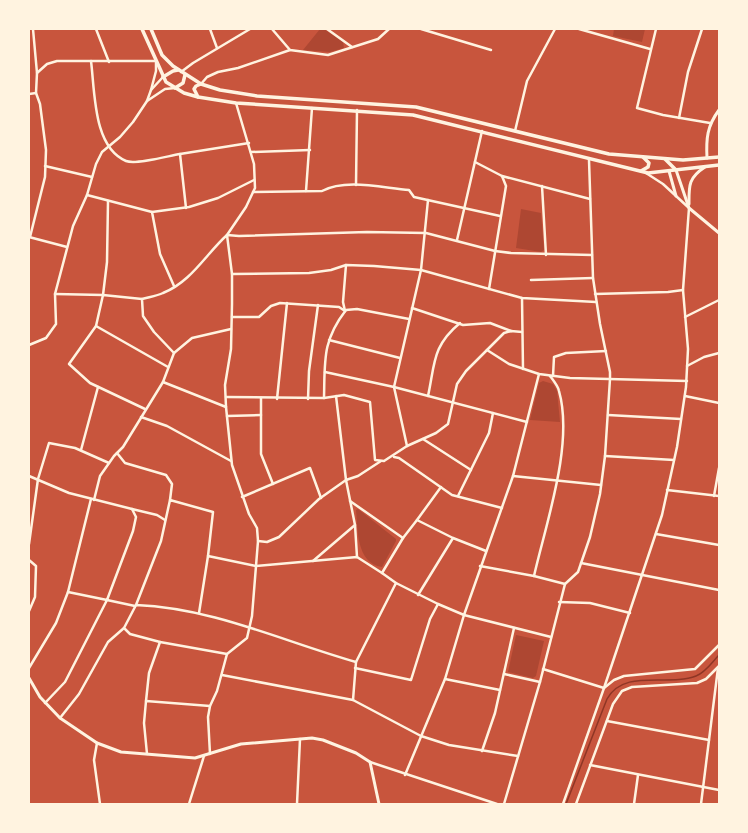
<svg xmlns="http://www.w3.org/2000/svg" width="748" height="833" font-family="'IBM Plex Sans',sans-serif">
	<style>
		.green { fill: #ae4732 }
		.lines { fill: none; stroke-linecap: round; stroke-linejoin: round }
		.stream { stroke: #8f3625; stroke-width: 1.5 }
		.minor { stroke: #fff3e0; stroke-width: 2.5 }
		.tertiary { stroke: #fff3e0; stroke-width: 3 }
		.secondary { stroke: #fff3e0; stroke-width: 3.5 }
	</style>
	<rect width="100%" height="100%" fill="#c8553d"/>
	<!-- green -->
	<g class="green">
		<polygon points="320,29 324,29 343,42 344,48 330,52 303,50"/>
		<polygon points="614,29 645,29 642,42 613,36"/>
		<polygon points="521,209 541,213 544,250 541,252 516,248"/>
		<polygon points="543,381 553,384 557,391 560,422 530,420 539,383"/>
		<path d="M358,509l38,30v2l-14,26c-26,-4 -24,-37 -26,-57z"/>
		<polygon points="516,635 544,641 536,676 533,678 508,672"/>
	</g>
	<g class="lines">
		<!-- stream -->
		<path class="stream" d="M566,804l41,-105c17,-31 61,-12 89,-23 10,-4 16,-14 23,-21"/>
		<!-- minor -->
		<g class="minor">
			<polyline points="33,29 37,73"/>
			<polyline points="96,29 109,62"/>
			<polyline points="210,29 217,48"/>
			<polyline points="272,29 290,50 328,55 378,39 389,29"/>
			<polyline points="327,29 352,47"/>
			<polyline points="421,29 491,50"/>
			<polyline points="579,29 650,49"/>
			<polyline points="656,29 637,108 663,115 710,123"/>
			<path d="M91,61c4,31 2,86 35,100 10,4 42,-5 54,-7l6,54"/>
			<polyline points="181,72 193,63 250,29"/>
			<polyline points="201,84 207,77 218,72 238,68 290,50"/>
			<polyline points="29,94 36,93"/>
			<polyline points="147,101 165,89 175,88"/>
			<polyline points="679,118 688,72 702,29"/>
			<polyline points="515,131 527,81 555,29"/>
			<polyline points="251,152 310,150"/>
			<polyline points="180,154 249,143"/>
			<polyline points="475,162 502,176 506,186 489,289"/>
			<polyline points="45,166 92,177"/>
			<polyline points="502,176 590,199"/>
			<polyline points="356,185 357,110"/>
			<polyline points="542,186 546,255"/>
			<polyline points="306,191 312,108"/>
			<path d="M253,192l69,-1c24,-13 61,-3 87,-1l5,7 86,19"/>
			<polyline points="87,195 152,212"/>
			<polyline points="29,237 67,247"/>
			<polyline points="30,237 45,177 46,150 40,104 36,93 37,73 47,64 57,61 156,61 156,71 151,90"/>
			<polyline points="457,240 482,131"/>
			<polyline points="232,274 309,273 331,270 346,265 374,266 421,270 522,298 596,302"/>
			<polyline points="531,280 593,278"/>
			<polyline points="174,286 160,254 152,212 189,207 218,198 254,180"/>
			<polyline points="55,294 103,295 107,262 108,201"/>
			<polyline points="595,294 668,292 683,290"/>
			<polyline points="522,298 523,369"/>
			<polyline points="142,299 103,295 96,326 69,364 90,383 145,409"/>
			<polyline points="412,308 463,325 490,323 511,331"/>
			<polyline points="345,311 343,302 346,265"/>
			<polyline points="232,317 259,317 271,306 280,303 339,307 345,311"/>
			<polyline points="685,317 719,300"/>
			<polyline points="96,326 168,367"/>
			<polyline points="329,340 400,358"/>
			<polyline points="29,345 46,338 56,324 55,294 73,226 87,195 96,164 102,152 120,137 133,122 147,101 151,90 163,77"/>
			<polyline points="487,350 509,364 539,374 570,378 687,381"/>
			<path d="M174,353l-20,-21 -11,-16 -1,-17c7,-2 15,-3 21,-6 28,-11 43,-39 64,-58l12,1 128,-4 59,1 69,18 16,2 81,2"/>
			<polyline points="687,366 704,357 719,353"/>
			<polyline points="325,372 394,387 527,422"/>
			<polyline points="553,376 554,357 566,353 606,351"/>
			<polyline points="163,382 174,353 192,338 231,329"/>
			<polyline points="336,396 346,480 358,476 381,461"/>
			<path d="M428,396c7,-32 4,-50 32,-73"/>
			<polyline points="685,396 719,403"/>
			<polyline points="226,397 324,398 344,395 370,402 375,460 384,461 407,446 436,433 448,424 457,384 466,371 504,333 511,331 522,332"/>
			<polyline points="261,398 261,454 273,484"/>
			<path d="M324,398c1,-37 -2,-57 22,-88l11,-1 52,10"/>
			<polyline points="277,399 287,303"/>
			<polyline points="308,399 309,371 318,305"/>
			<polyline points="608,415 681,419"/>
			<polyline points="227,416 261,415"/>
			<polyline points="141,417 167,426 231,461"/>
			<polyline points="423,439 471,470"/>
			<polyline points="407,446 394,387 421,270 428,200"/>
			<polyline points="81,450 98,387"/>
			<polyline points="117,453 125,463 166,475 172,484 170,500"/>
			<polyline points="605,456 674,460"/>
			<polyline points="394,457 399,458 452,495 502,508"/>
			<polyline points="29,476 69,493 132,509 136,517 133,531 107,600 68,592 56,623 29,668"/>
			<polyline points="513,476 601,485"/>
			<polyline points="667,490 719,496"/>
			<polyline points="458,496 489,433 493,413"/>
			<polyline points="714,496 719,468"/>
			<polyline points="242,497 310,468 321,498"/>
			<polyline points="94,500 100,476 114,456 123,447 163,382 226,407"/>
			<polyline points="350,501 403,538"/>
			<polyline points="132,509 157,515 165,520"/>
			<polyline points="417,520 441,487"/>
			<polyline points="355,525 357,557"/>
			<polyline points="656,534 719,545"/>
			<polyline points="258,541 267,542 279,537 319,499 346,480 355,525 313,561"/>
			<polyline points="29,544 38,479 49,443 75,448 109,463"/>
			<polyline points="29,560 36,566 35,597 29,611"/>
			<polyline points="581,563 719,590"/>
			<polyline points="480,566 534,576 565,584 578,572 590,537 600,494 605,456 610,379 610,372 600,324 593,278 589,160"/>
			<path d="M534,576c12,-53 40,-132 25,-185 -1,-5 -6,-11 -9,-15"/>
			<polyline points="396,583 382,573 403,538 417,520 453,538"/>
			<polyline points="68,592 91,499"/>
			<polyline points="418,595 453,538 486,551"/>
			<polyline points="559,602 590,603 630,613"/>
			<polyline points="438,604 464,615 551,637"/>
			<polyline points="136,605 161,541 170,500 213,512 208,556"/>
			<polyline points="199,613 208,556 256,566 357,557 382,573"/>
			<path d="M160,642l-30,-8 -6,-6 12,-23c77,3 146,36 220,57l-3,38 68,36 28,9 69,11"/>
			<polyline points="355,668 411,680 430,619 438,604 396,583 356,662"/>
			<polyline points="543,669 604,688 662,515 677,447 686,387 688,349 683,290 689,208 663,184 646,173"/>
			<polyline points="504,674 540,682"/>
			<polyline points="222,675 353,700"/>
			<polyline points="445,679 500,690"/>
			<polyline points="146,701 149,673 160,642 227,654"/>
			<polyline points="45,703 65,682 107,600 135,606"/>
			<polyline points="60,718 79,694 108,642 124,628"/>
			<polyline points="607,721 709,740"/>
			<polyline points="97,743 94,760 100,804"/>
			<polyline points="482,751 495,713 514,628"/>
			<polyline points="147,754 144,723 146,701 210,706"/>
			<polyline points="210,754 208,717 210,706 217,691 227,654 247,638 252,616 258,541 257,528 249,514 232,465 226,407 225,385 231,349 232,304 232,274 227,235 246,207 255,188 254,164 236,103"/>
			<polyline points="370,762 497,804"/>
			<polyline points="590,765 719,790"/>
			<polyline points="405,775 445,679 464,615 513,476 539,374"/>
			<polyline points="189,804 204,756"/>
			<polyline points="297,804 300,739"/>
			<polyline points="504,804 540,682 565,584"/>
			<polyline points="563,804 604,688 614,680 624,676 695,669 719,645"/>
			<polyline points="576,804 613,704 622,691 632,687 697,683 706,679 719,666"/>
			<polyline points="634,804 638,775"/>
			<polyline points="701,804 718,668"/>
		</g>
		<!-- tertiary -->
		<g class="tertiary">
			<path d="M707,158c-1,-19 0,-32 12,-48"/>
			<polyline points="676,170 689,208 719,233"/>
			<polyline points="669,171 676,196"/>
			<path d="M689,204c0,-18 -1,-26 16,-37"/>
			<polyline points="29,678 40,697 60,718 97,743 121,752 195,758 241,744 312,738 323,740 356,753 370,762 379,804"/>
		</g>
		<!-- secondary -->
		<g class="secondary">
			<polyline points="142,29 166,82 184,93 198,97 236,103 413,115 648,173 719,165"/>
			<polyline points="151,29 162,55 173,66 201,84 220,90 257,96 416,107 609,154 683,160 719,157"/>
			<polyline points="163,77 173,71 178,70"/>
			<polyline points="175,88 183,83 185,75"/>
			<polyline points="198,97 194,89 196,86 201,84"/>
			<polyline points="665,159 676,170"/>
			<polyline points="641,171 648,167 649,163 643,157"/>
		</g>
	</g>
	<!-- border -->
	<rect width="748" height="833" fill="none" stroke="#fff3e0" stroke-width="60"/>
</svg>
